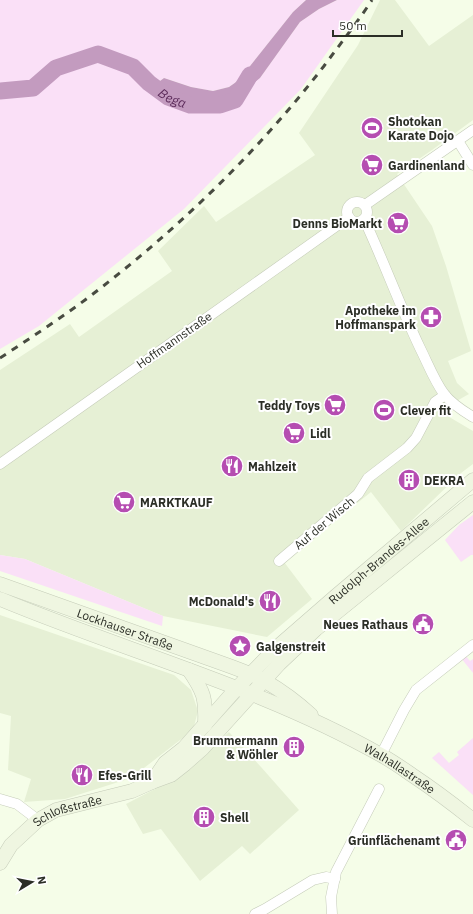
<svg xmlns="http://www.w3.org/2000/svg" width="473" height="914" font-family="'IBM Plex Sans',sans-serif">
	<style>
		.built { fill: #e6f0d5 }
		.green { fill: #fae0f7 }
		.water { fill: #c39bbf }
		.lines { fill: none; stroke-linecap: round; stroke-linejoin: round }
		.river { stroke: #c39bbf; stroke-width: 17 }
		.street-casing { stroke: #c5ccb9; stroke-width: 11 }
		.secondary-casing { stroke: #c5ccb9; stroke-width: 15 }
		.street { stroke: #fff; stroke-width: 10 }
		.secondary { stroke: #eff6e1; stroke-width: 14 }
		.rail { stroke: #484b41; stroke-width: 3; stroke-dasharray: 7 7; stroke-linecap: butt }
		.labels { text-anchor: middle; dominant-baseline: central; stroke-width: 4; stroke-linejoin: round; paint-order: stroke }
		.poi-label { font-size: 12px; font-weight: bold; fill: #2b2e26; stroke: #fff; text-anchor: start }
		.street-label { font-size: 12px; fill: #2b2e26; stroke: #fff }
		.water-label { font-size: 13px; font-style: italic; fill: #5d2c5b; stroke: #fff }
	</style>
	<rect width="100%" height="100%" fill="#f5fde8"/>
	<!-- built -->
	<g class="built">
		<polygon points="380,0 395,0 429,46 473,15 473,120 432,150 397,174 432,226 446,266 471,351 448,361 457,383 469,394 439,411 473,431 473,464 461,473 401,531 371,492 284,562 312,599 267,637 163,616 25,559 0,555 0,370 70,324 79,337 172,271 158,251 204,206 216,222 315,155 299,133 358,45"/>
		<polygon points="0,615 174,675 191,690 198,711 193,730 131,778 65,799 24,802 31,779 8,770 11,716 0,713"/>
		<polygon points="229,732 261,767 299,810 250,854 242,846 200,881 161,829 143,834 126,804 178,777"/>
	</g>
	<!-- green -->
	<g class="green">
		<polygon points="0,0 306,0 293,12 239,80 229,87 213,91 191,87 164,78 156,84 174,93 193,101 219,99 260,78 300,22 319,9 337,0 364,0 301,89 184,209 39,326 0,349"/>
		<polygon points="473,515 473,555 471,555 461,562 445,540 459,525"/>
		<polygon points="0,555 25,559 163,616 162,626 0,571"/>
		<polygon points="465,655 470,661 473,659 473,673 461,658"/>
		<polygon points="473,738 473,795 432,758 439,752 449,763 459,755 457,752"/>
	</g>
	<!-- water -->
	<polygon class="water" points="306,0 337,0 319,9 300,22 260,78 238,95 219,99 193,101 156,84 164,78 191,87 213,91 229,87 239,80 293,12"/>
	<g class="lines">
		<!-- river -->
		<path class="river" id="s1" d="M0,91l33,-3 23,-20 42,-14 35,13 16,16 19,14 22,8h30l15,-5 15,-25"/>
		<!-- street casing -->
		<g class="street-casing">
			<g id="street">
				<polyline points="458,141 473,165"/>
				<circle cx="357" cy="212" r="10"/>
				<polyline points="365,205 473,130"/>
				<path d="M364,219c20,43 36,87 56,129 8,16 14,32 24,46 8,10 19,17 29,23"/>
				<polyline points="0,464 191,329 349,217"/>
				<polyline points="279,561 358,494 368,478 407,448 416,438 435,402 445,395"/>
				<polyline points="381,755 404,710 416,690 473,645"/>
				<polyline points="0,799 17,804 38,820"/>
				<polyline points="255,914 265,909 313,880 326,877 335,879"/>
				<polyline points="332,914 331,897 336,872 379,789"/>
			</g>
		</g>
		<!-- secondary casing -->
		<g class="secondary-casing">
			<g id="secondary">
				<path id="s2" d="M0,584l224,80c14,5 28,10 41,17 17,10 32,21 46,34"/>
				<path id="s3" d="M0,599c127,53 261,88 381,156 11,6 21,13 31,20 21,14 41,29 61,45"/>
				<path d="M189,670c15,22 17,28 16,55"/>
				<path id="s4" d="M152,782l13,-19 19,-15 53,-60 37,-38 62,-54 137,-116"/>
				<path id="s5" d="M0,863l11,-18 27,-25 18,-10 76,-19 20,-9 19,-7 14,-11 17,-15 77,-85 37,-35 157,-127"/>
			</g>
		</g>
		<!-- street -->
		<use href="#street" class="street"/>
		<!-- secondary -->
		<use href="#secondary" class="secondary"/>
		<!-- rail -->
		<path class="rail" d="M0,358c29,-19 58,-38 85,-58 89,-67 171,-146 239,-234 16,-22 33,-43 48,-66"/>
	</g>
	<!-- icons -->
	<defs>
		<g id="stadium-disc" transform="scale(1.15)"><circle r="9.5" fill="#b54db1" stroke="#fff"/><path d="M0-5a6.5 5 0 1 0 0 10a6.5 5 0 1 0 0-10ZM-3.5-1.8h7v3.6h-7Z" fill="#fff"/></g>
		<g id="supermarket-disc" transform="scale(1.15)"><circle r="9.5" fill="#b54db1" stroke="#fff"/><path d="M-6-5.5h2.5l.6 2H6L4.5 2H-2.5L-4.4-4H-6ZM-1.5 3.2a1.3 1.3 0 1 0 .1 0ZM3 3.2a1.3 1.3 0 1 0 .1 0Z" fill="#fff"/></g>
		<g id="pharmacy-disc" transform="scale(1.15)"><circle r="9.5" fill="#b54db1" stroke="#fff"/><path d="M-2-6h4v4h4v4h-4v4h-4v-4h-4v-4h4Z" fill="#fff"/></g>
		<g id="restaurant-disc" transform="scale(1.15)"><circle r="9.5" fill="#b54db1" stroke="#fff"/><path d="M-5-6h1v4h1v-4h1v4h1v-4h1v5L-1.5 .5V6h-2V.5L-5-1ZM5-6V6H3V1.5H1.5Q1.5-4 5-6Z" fill="#fff"/></g>
		<g id="building-disc" transform="scale(1.15)"><circle r="9.5" fill="#b54db1" stroke="#fff"/><path d="M-4-6H4V6H1V3H-1V6H-4ZM-2.5-4.3h1.7v1.8h-1.7ZM.8-4.3h1.7v1.8H.8ZM-2.5-1h1.7V.8h-1.7ZM.8-1h1.7V.8H.8Z" fill="#fff"/></g>
		<g id="civic-disc" transform="scale(1.15)"><circle r="9.5" fill="#b54db1" stroke="#fff"/><path d="M-.6-6.5H3V-4.5H.6V-3L4-1V1h2V6H-6V1h2V-1L-.6-3ZM-1.2 2.5V6h2.4V2.5Z" fill="#fff"/></g>
		<g id="sight-disc" transform="scale(1.15)"><circle r="9.5" fill="#b54db1" stroke="#fff"/><path d="M0-6L1.8-2.2L6-1.7L2.9 1.2L3.7 5.4L0 3.3L-3.7 5.4L-2.9 1.2L-6-1.7L-1.8-2.2Z" fill="#fff"/></g>
	</defs>
	<g fill-rule="evenodd">
		<use href="#stadium-disc" x="372" y="128"/>
		<use href="#supermarket-disc" x="372" y="165"/>
		<use href="#supermarket-disc" x="398" y="223"/>
		<use href="#pharmacy-disc" x="431" y="317"/>
		<use href="#supermarket-disc" x="335" y="405"/>
		<use href="#stadium-disc" x="384" y="410"/>
		<use href="#supermarket-disc" x="294" y="433"/>
		<use href="#restaurant-disc" x="232" y="466"/>
		<use href="#building-disc" x="409" y="480"/>
		<use href="#supermarket-disc" x="124" y="502"/>
		<use href="#restaurant-disc" x="270" y="601"/>
		<use href="#civic-disc" x="423" y="624"/>
		<use href="#sight-disc" x="240" y="646"/>
		<use href="#building-disc" x="294" y="747"/>
		<use href="#restaurant-disc" x="82" y="775"/>
		<use href="#building-disc" x="204" y="817"/>
		<use href="#civic-disc" x="456" y="840"/>
	</g>
	<g class="labels">
		<!-- poi labels -->
		<g class="poi-label">
			<text x="388" y="121">Shotokan<tspan x="388" dy="14">Karate Dojo</tspan></text>
			<text x="388" y="165">Gardinenland</text>
			<text x="382" y="223" text-anchor="end">Denns BioMarkt</text>
			<text x="416" y="310" text-anchor="end">Apotheke im<tspan x="416" dy="14">Hoffmanspark</tspan></text>
			<text x="320" y="405" text-anchor="end">Teddy Toys</text>
			<text x="400" y="410">Clever fit</text>
			<text x="310" y="433">Lidl</text>
			<text x="248" y="466">Mahlzeit</text>
			<text x="424" y="480">DEKRA</text>
			<text x="140" y="502">MARKTKAUF</text>
			<text x="254" y="601" text-anchor="end">McDonald's</text>
			<text x="408" y="624" text-anchor="end">Neues Rathaus</text>
			<text x="256" y="646">Galgenstreit</text>
			<text x="278" y="740" text-anchor="end">Brummermann<tspan x="278" dy="14">&amp; Wöhler</tspan></text>
			<text x="98" y="775">Efes-Grill</text>
			<text x="220" y="817">Shell</text>
			<text x="440" y="840" text-anchor="end">Grünflächenamt</text>
		</g>
		<!-- street labels -->
		<g class="street-label">
			<text transform="translate(174 340) rotate(-35)">Hoffmannstraße</text>
			<text transform="translate(324 523) rotate(-40)">Auf der Wisch</text>
			<text stroke="none"><textPath href="#s4" startOffset="318">Rudolph-Brandes-Allee</textPath></text>
			<text stroke="none"><textPath href="#s2" startOffset="133">Lockhauser Straße</textPath></text>
			<text stroke="none"><textPath href="#s3" startOffset="435">Walhallastraße</textPath></text>
			<text stroke="none"><textPath href="#s5" startOffset="89">Schloßstraße</textPath></text>
		</g>
		<!-- water labels -->
		<g class="water-label">
			<text stroke="none"><textPath href="#s1" startOffset="196">Bega</textPath></text>
		</g>
	</g>
	<!-- north arrow -->
	<g transform="translate(32 882) rotate(80)" stroke="#ffffff" stroke-width="3" paint-order="stroke">
	<path d="M0-3L7 15L0 10L-7 15Z" fill="#2b2e26"/>
	<text y="-6" font-size="11" font-weight="bold" text-anchor="middle" fill="#2b2e26">N</text>
	</g>
	<!-- scale -->
	<path d="M333 30v6h69v-6" fill="none" stroke="#2b2e26" stroke-width="2"/>
	<text x="339" y="30" font-size="12" fill="#2b2e26" stroke="#ffffff" stroke-width="3" paint-order="stroke">50 m</text>
</svg>
